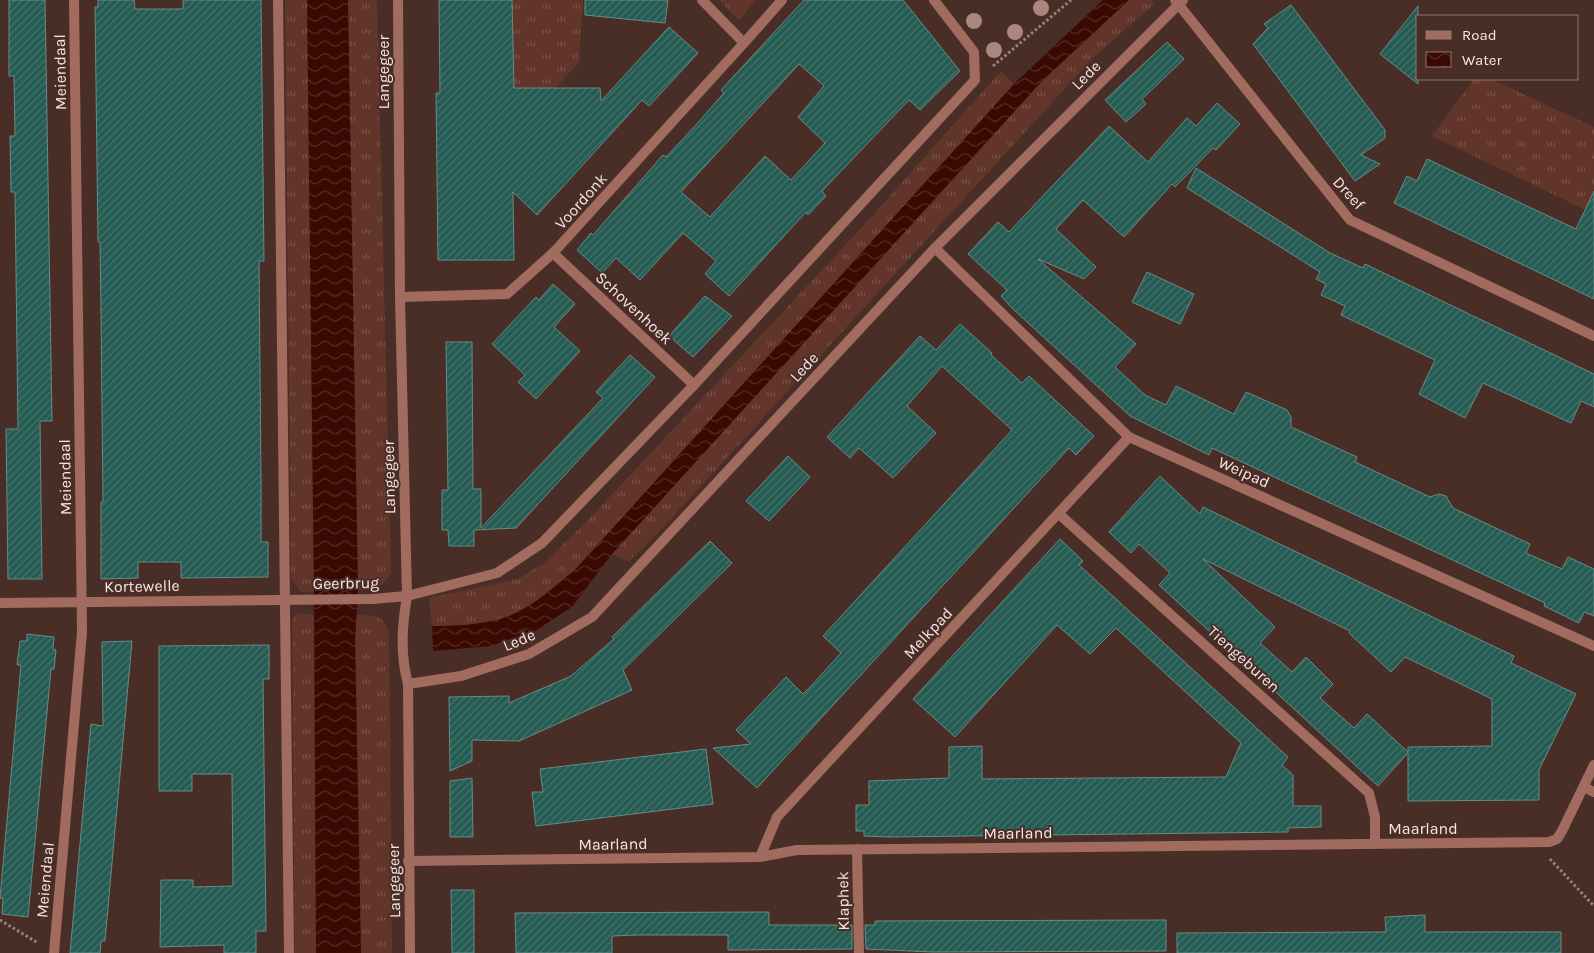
<svg xmlns="http://www.w3.org/2000/svg" width="1594" height="953" font-family="Karla,sans-serif">
	<style>
		.grass { fill: url(#grass-tufts) }
		.water { fill: url(#water-waves) }
		.building { fill: url(#building-hatch); stroke: #678c85; fill-rule: evenodd }
		.lines { fill: none; stroke-linecap: round; stroke-linejoin: round }
		.path { stroke: #9a837d; stroke-width: 3; stroke-dasharray: 2.5 2.5; stroke-linecap: butt }
		.street { stroke: #a16c5f; stroke-width: 10 }
		.tree { fill: #aa877d }
		.labels { text-anchor: middle; dominant-baseline: central; stroke-width: 4; stroke-linejoin: round; paint-order: stroke }
		.street-label { font-size: 16px; fill: #f8e5e1; stroke: #492e27 }
	</style>
	<defs>
		<pattern id="grass-tufts" width="24" height="20" patternUnits="userSpaceOnUse" patternTransform="scale(1.25)"><rect width="24" height="20" fill="#62352a"/><path d="M3 7l-1-3M5 7V3M7 7l1-3M15 17l-1-3M17 17v-4M19 17l1-3" fill="none" stroke="#795249"/></pattern>
		<pattern id="water-waves" width="16" height="10" patternUnits="userSpaceOnUse" patternTransform="scale(1.25)"><rect width="16" height="10" fill="#3a0901"/><path d="M0 5q4-4 8 0t8 0" fill="none" stroke="#572d26"/></pattern>
		<pattern id="building-hatch" width="6" height="6" patternUnits="userSpaceOnUse" patternTransform="scale(1.25)"><rect width="6" height="6" fill="#245b53"/><path d="M-1 1l2-2M0 6l6-6M5 7l2-2" fill="none" stroke="#45726b"/></pattern>
	</defs>
	<rect width="100%" height="100%" fill="#492e27"/>
	<!-- grass -->
	<g class="grass">
		<polygon points="285,0 307,0 314,592 301,592 291,578"/>
		<path d="M348,0h29l14,574c-10,14 -16,16 -33,16z"/>
		<polygon points="489,0 583,0 579,63 554,89 520,117"/>
		<polygon points="719,0 756,0 739,20"/>
		<polygon points="1129,0 1151,0 1154,4 1092,59 657,534 629,561 612,554 1043,80"/>
		<path d="M1001,71l13,13 -440,487c-21,16 -43,38 -68,46 -23,8 -50,9 -74,9l-3,-28 89,-19 26,-16 46,-45 276,-295z"/>
		<polygon points="1474,79 1491,79 1594,127 1594,214 1432,136"/>
		<polygon points="300,613 314,615 316,953 295,953 292,623 295,614"/>
		<path d="M355,615c17,0 32,0 34,20l3,318h-31z"/>
	</g>
	<!-- water -->
	<g class="water">
		<polygon points="307,0 348,0 358,590 355,641 361,953 316,953 314,592"/>
		<path d="M1103,0h26l-86,80 -431,474 -40,53 -37,24 -45,15 -57,5 -1,-25c24,0 51,-1 74,-9 25,-8 47,-30 68,-46l440,-487z"/>
	</g>
	<!-- building -->
	<g class="building">
		<polygon points="9,0 45,0 52,421 40,421 42,579 8,579 6,429 18,429 15,192 11,192 10,136 15,136 14,76 9,76"/>
		<polygon points="98,0 134,0 135,9 183,9 183,0 261,0 264,261 259,261 261,480 261,542 268,542 268,577 181,578 181,562 138,562 138,578 101,579 101,502 103,502 101,311 100,242 98,242 95,7 98,7"/>
		<polygon points="439,0 512,0 514,88 600,88 601,101 669,27 698,53 649,106 642,100 537,215 513,192 514,260 438,260 436,93 440,93"/>
		<polygon points="585,0 668,0 665,23 585,15"/>
		<path d="M804,0h99l57,71 -40,39 -11,-10 -87,91 4,5 -18,19 -2,-3 -77,84 -24,-22 11,-13 -33,-28 -43,47 -24,-22 -14,15 -25,-23 14,-17 2,2 70,-80 3,2 30,-32 28,-32 -3,-3zM799,64l25,22 -26,31 27,26 -34,37 -26,-24 -55,61 -29,-25z"/>
		<polygon points="1291,5 1385,130 1385,138 1361,155 1380,164 1355,181 1253,44 1268,28 1264,24"/>
		<polygon points="1418,6 1418,84 1380,54"/>
		<polygon points="1167,42 1184,59 1142,99 1146,104 1126,122 1105,100"/>
		<polygon points="1217,103 1240,124 1216,150 1213,148 1175,187 1172,184 1124,237 1083,200 1056,229 1096,267 1084,279 1038,259 1136,344 1115,367 1145,395 1166,405 1176,386 1234,414 1246,392 1287,410 1291,417 1291,427 1357,457 1355,462 1430,497 1439,494 1446,496 1453,508 1530,544 1526,553 1562,569 1568,557 1594,569 1594,616 1584,612 1579,623 1544,606 1545,603 1212,448 1209,455 1130,416 1014,310 1001,296 1007,290 968,254 998,222 1009,232 1109,126 1148,162 1187,118 1196,126"/>
		<polygon points="1427,159 1576,229 1594,191 1594,299 1394,203 1407,176 1417,181"/>
		<polygon points="1196,168 1330,253 1363,268 1365,264 1594,374 1594,407 1581,401 1571,423 1483,383 1465,418 1419,394 1435,360 1341,315 1345,306 1321,295 1326,284 1316,279 1320,272 1187,188"/>
		<polygon points="1147,272 1194,294 1180,324 1132,302"/>
		<polygon points="553,284 575,304 554,327 580,351 536,399 518,382 525,375 492,344 536,297 539,300"/>
		<polygon points="705,296 732,316 693,357 669,336"/>
		<polygon points="960,324 992,353 991,355 1022,383 1029,376 1094,436 1076,455 1069,448 757,788 713,748 751,744 736,730 786,677 803,694 812,685 841,653 823,636 1012,430 942,366 907,406 936,433 893,478 859,448 850,458 827,437 920,336 936,350"/>
		<polygon points="446,342 472,342 473,489 481,489 481,528 603,398 596,392 630,355 655,377 516,528 474,530 474,546 449,546 448,530 442,530 442,490 448,490"/>
		<polygon points="788,456 810,477 769,521 746,501"/>
		<path d="M1160,476l40,38 3,-7 60,29 251,120 -3,7 65,31 -37,76v30l-131,1v-48l-30,33 -219,-201 11,-12 -31,-29 -8,9 -22,-21zM1203,559l147,72 -1,2 42,39 14,-15 87,42v47l-84,1v5l-41,-38 -13,14 -34,-30 13,-14 -27,-27 -14,15 -32,-29 15,-16z"/>
		<polygon points="1060,539 1083,561 1079,565 1288,757 1282,765 1293,775 1293,806 1321,806 1321,827 1288,828 1288,832 888,837 864,836 864,831 856,831 856,805 869,805 869,781 949,778 949,747 982,746 982,779 1226,777 1241,743 1116,628 1090,654 1057,625 955,737 913,699"/>
		<polygon points="710,541 732,563 623,670 632,690 519,741 472,740 472,761 450,771 449,697 509,696 509,703 571,676 614,639 612,637"/>
		<polygon points="27,634 54,637 53,649 56,650 54,669 51,669 28,917 2,914 3,899 0,898 21,665 17,665 20,641 27,641"/>
		<polygon points="132,641 105,941 101,941 100,953 70,953 91,724 103,726 102,642"/>
		<polygon points="269,645 269,679 263,679 266,931 256,931 256,953 224,953 224,945 160,947 161,880 193,880 193,887 233,886 232,774 192,774 192,791 159,791 159,646"/>
		<polygon points="706,749 713,804 536,826 532,792 543,792 540,769"/>
		<polygon points="472,778 473,837 450,837 450,781"/>
		<polygon points="451,890 474,890 474,953 452,953"/>
		<polygon points="769,912 769,925 852,925 852,949 728,950 728,935 637,935 612,936 612,953 516,953 515,913"/>
		<polygon points="1425,915 1425,932 1561,932 1561,953 1177,953 1177,933 1386,932 1385,917"/>
		<polygon points="1166,920 1166,951 933,952 866,949 865,925 875,925 875,921"/>
	</g>
	<g class="lines">
		<!-- path -->
		<g class="path">
			<polyline points="993,66 1071,0"/>
			<polyline points="1550,859 1594,906"/>
			<polyline points="0,920 38,943"/>
		</g>
		<!-- street -->
		<g class="street">
			<polyline points="278,0 289,953"/>
			<path d="M398,0l2,297 7,299c-5,30 -7,58 1,88l2,269"/>
			<polyline points="702,0 744,43 782,0"/>
			<polyline points="1175,0 1350,220 1594,336"/>
			<polyline points="935,248 1129,437 1594,646"/>
			<polyline points="553,253 694,385"/>
			<polyline points="400,297 507,294 553,253 744,43"/>
			<polyline points="1059,514 1369,793 1375,817 1375,844"/>
			<polyline points="0,603 373,599 407,596 497,573 542,543 694,385 975,80 974,52 934,0"/>
			<polyline points="408,684 461,676 529,654 592,617 935,248 1183,0"/>
			<polyline points="1584,787 1594,792"/>
			<polyline points="857,849 859,953"/>
			<polyline points="760,857 777,817 1129,437"/>
			<polyline points="408,861 760,857 797,850 1549,842 1557,839 1562,831 1594,765"/>
			<polyline points="54,953 82,632 74,0"/>
		</g>
	</g>
	<!-- trees -->
	<g class="tree">
		<circle cx="1041" cy="8" r="8"/>
		<circle cx="974" cy="21" r="8"/>
		<circle cx="1015" cy="32" r="8"/>
		<circle cx="994" cy="50" r="8"/>
	</g>
	<g class="labels">
		<!-- street labels -->
		<g class="street-label">
			<text transform="translate(60 72) rotate(-91)">Meiendaal</text>
			<text transform="translate(383 72) rotate(-90)">Langegeer</text>
			<text transform="translate(1086 75) rotate(-45)">Lede</text>
			<text transform="translate(1349 193) rotate(48)">Dreef</text>
			<text transform="translate(581 201) rotate(-48)">Voordonk</text>
			<text transform="translate(634 308) rotate(43)">Schovenhoek</text>
			<text transform="translate(804 367) rotate(-47)">Lede</text>
			<text transform="translate(1244 472) rotate(24)">Weipad</text>
			<text transform="translate(65 477) rotate(-91)">Meiendaal</text>
			<text transform="translate(389 477) rotate(-91)">Langegeer</text>
			<text transform="translate(346 583) rotate(-1)">Geerbrug</text>
			<text transform="translate(142 586) rotate(-1)">Kortewelle</text>
			<text transform="translate(928 633) rotate(-47)">Melkpad</text>
			<text transform="translate(519 640) rotate(-23)">Lede</text>
			<text transform="translate(1244 659) rotate(42)">Tiengeburen</text>
			<text x="1423" y="828">Maarland</text>
			<text transform="translate(1018 833) rotate(-1)">Maarland</text>
			<text transform="translate(613 844) rotate(-1)">Maarland</text>
			<text transform="translate(45 880) rotate(-85)">Meiendaal</text>
			<text transform="translate(394 881) rotate(-91)">Langegeer</text>
			<text transform="translate(843 901) rotate(-91)">Klaphek</text>
		</g>
	</g>
	<!-- legend -->
	<rect x="1416" y="15" width="162" height="65" fill="#492e27" stroke="#8f7771"/>
	<rect x="1426" y="31" width="25" height="8" fill="#a16c5f" stroke="#8f7771"/>
	<text x="1462" y="40" font-size="15" fill="#f8e5e1">Road</text>
	<rect x="1426" y="52" width="25" height="15" fill="url(#water-waves)" stroke="#8f7771"/>
	<text x="1462" y="65" font-size="15" fill="#f8e5e1">Water</text>
</svg>
